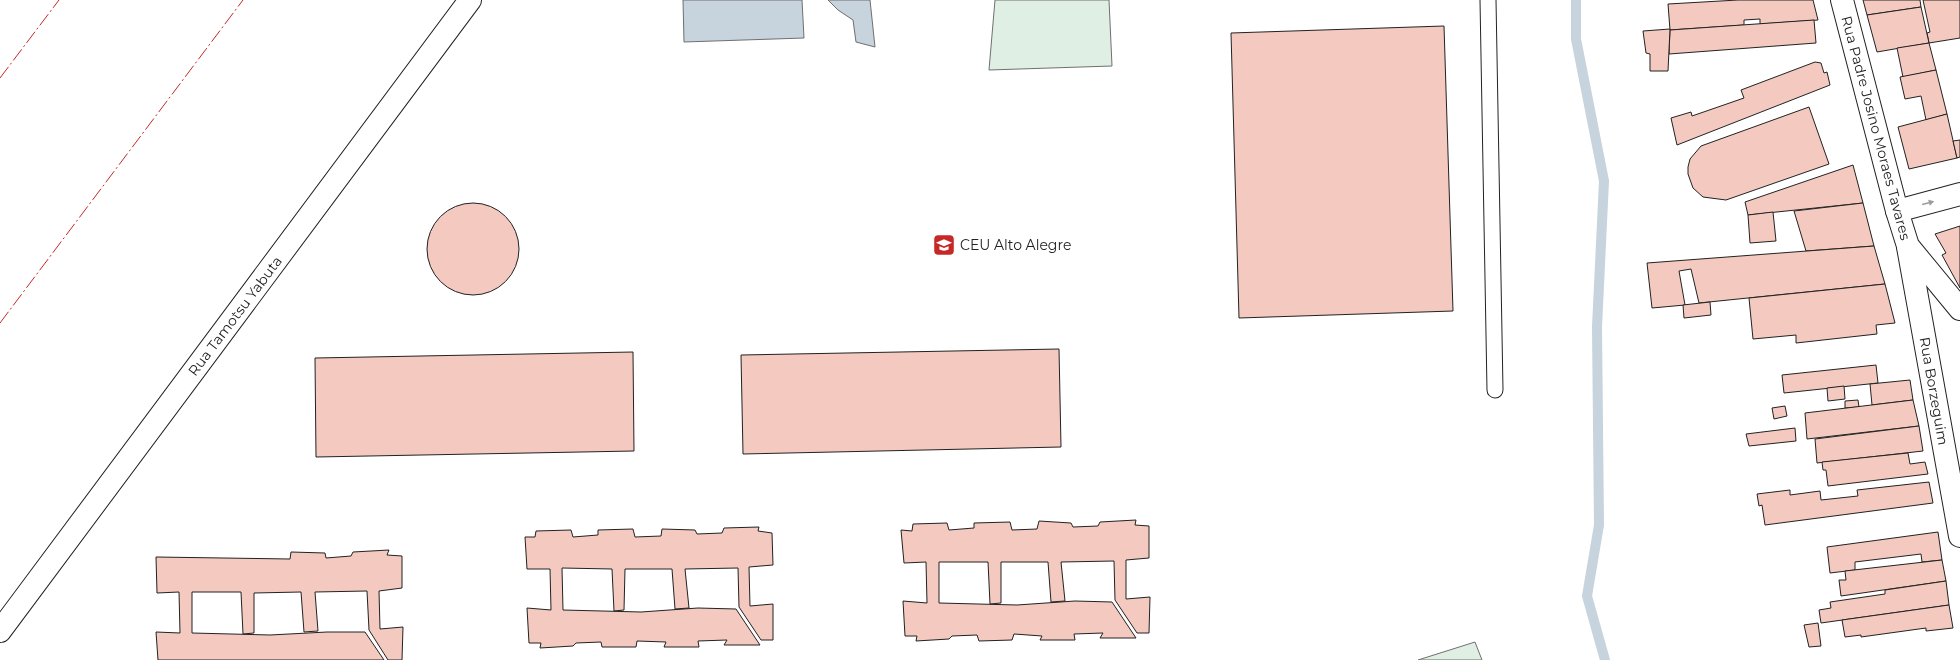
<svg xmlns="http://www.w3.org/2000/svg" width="1960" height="660" font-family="Montserrat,sans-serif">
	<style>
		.green { fill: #e0efe3; stroke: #6f6f6f }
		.water { fill: #c7d3dd; stroke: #6f6f6f }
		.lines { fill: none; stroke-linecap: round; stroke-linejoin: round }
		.stream { stroke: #c7d3dd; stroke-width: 10 }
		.building { fill: #f3c9c0; stroke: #222 }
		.lane-casing { stroke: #222; stroke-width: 17 }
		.street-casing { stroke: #222; stroke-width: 24 }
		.lane { stroke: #fff; stroke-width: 15 }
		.street { stroke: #fff; stroke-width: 22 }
		.power { stroke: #c62828; stroke-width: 1; stroke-dasharray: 14 3 2 3; stroke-linecap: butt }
		.oneway { fill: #9c9c9c }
		.labels { text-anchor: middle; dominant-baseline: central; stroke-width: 3; stroke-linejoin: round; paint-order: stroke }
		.street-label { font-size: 14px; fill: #222; stroke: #fff }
		.poi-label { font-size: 14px; fill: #222; stroke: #fff; text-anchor: start }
	</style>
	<rect width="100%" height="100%" fill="#fff"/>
	<!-- green -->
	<g class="green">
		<polygon points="995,0 1109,0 1112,66 989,70"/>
		<polygon points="1475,642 1482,660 1418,660"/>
	</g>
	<!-- water -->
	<g class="water">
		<polygon points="683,0 802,0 804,38 684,42"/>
		<polygon points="828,0 870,0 875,47 856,42 853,20 838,10"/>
	</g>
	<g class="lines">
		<!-- stream -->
		<polyline class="stream" points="1576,0 1576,39 1604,181 1597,327 1599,525 1587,596 1605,660"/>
	</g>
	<!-- building -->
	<g class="building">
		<polygon points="1738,0 1813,0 1818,20 1760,24 1760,19 1744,20 1744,25 1670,30 1668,4"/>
		<polygon points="1863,0 1920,0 1921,7 1867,15"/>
		<polygon points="1923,0 1960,0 1960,38 1929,43 1927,33 1930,32"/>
		<polygon points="1921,7 1929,43 1877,52 1867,15"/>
		<polygon points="1814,20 1816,43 1669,54 1670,30"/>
		<polygon points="1444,26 1453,311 1239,318 1231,33"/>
		<polygon points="1670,29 1668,71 1650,71 1650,54 1646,53 1643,31"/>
		<polygon points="1929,43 1936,70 1903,77 1897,48"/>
		<polygon points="1815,62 1821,63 1824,73 1827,72 1830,85 1677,145 1671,118 1691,112 1692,116 1744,98 1741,90"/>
		<polygon points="1936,70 1947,114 1926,120 1921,96 1905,99 1900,77"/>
		<polygon points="1809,107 1829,164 1726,200 1703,197 1693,188 1688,174 1688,167 1690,159 1701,146"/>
		<polygon points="1947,114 1957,158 1909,169 1898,127"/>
		<polygon points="1960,140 1960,157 1957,158 1953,141"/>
		<polygon points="1853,165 1863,203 1748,215 1745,202"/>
		<circle cx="473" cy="249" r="46"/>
		<polygon points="1863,203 1874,246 1806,251 1794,211"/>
		<polygon points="1773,212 1776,241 1750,243 1748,215"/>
		<polygon points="1960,226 1960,288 1942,255 1946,253 1935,234"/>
		<polygon points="1874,246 1885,284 1699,303 1691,269 1679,271 1685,305 1652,308 1647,263"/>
		<polygon points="1885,284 1895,323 1876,325 1877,334 1796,343 1796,335 1753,339 1749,298"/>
		<polygon points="1710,302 1711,315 1684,318 1683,305"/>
		<polygon points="1059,349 1061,447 743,454 741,355"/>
		<polygon points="633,352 634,451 316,457 315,358"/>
		<polygon points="1876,365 1878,383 1784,393 1782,375"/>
		<polygon points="1910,380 1913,400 1872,405 1870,384"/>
		<polygon points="1844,386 1845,399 1828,401 1827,388"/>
		<polygon points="1858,400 1859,407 1845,408 1845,401"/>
		<polygon points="1913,400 1919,426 1807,439 1805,413"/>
		<polygon points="1785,406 1787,416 1774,419 1772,408"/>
		<polygon points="1919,426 1923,451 1817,463 1815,439"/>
		<polygon points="1795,428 1796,441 1749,446 1746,434"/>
		<polygon points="1908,453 1910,464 1925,462 1928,474 1828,486 1826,470 1823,470 1822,462"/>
		<polygon points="1929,482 1933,503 1765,525 1762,505 1759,506 1757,494 1790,490 1790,495 1820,491 1821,500 1858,496 1857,490"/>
		<polygon points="1136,520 1135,525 1149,526 1149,558 1126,560 1126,599 1150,597 1149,633 1137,633 1115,600 1114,561 1061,562 1065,601 1051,602 1048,562 1001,562 1001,603 990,604 988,562 939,562 939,603 1017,605 1075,601 1112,602 1136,638 1100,638 1103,633 1074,634 1075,640 1040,640 1042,636 1014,634 1012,640 979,641 977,635 952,636 949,639 916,641 917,636 905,636 903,601 927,603 926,562 904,563 901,530 912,531 913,524 947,523 949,530 974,528 974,523 1010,522 1012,530 1037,529 1039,521 1071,523 1073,527 1098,526 1100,522"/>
		<polygon points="759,527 758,531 772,533 773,565 749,567 750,606 773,604 773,640 761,640 739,607 738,568 685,569 689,608 675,609 672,569 625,569 624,610 614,611 612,569 562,568 563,610 641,612 698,608 736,609 760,645 724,645 727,640 698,641 699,647 664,647 666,642 637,641 636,647 602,647 601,642 576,643 573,646 540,648 541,643 529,643 527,608 551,610 550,569 527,569 525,537 535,537 536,531 571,530 573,537 598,535 598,530 633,529 635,537 661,536 662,529 695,530 697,534 722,533 724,528"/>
		<polygon points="1938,532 1942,560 1922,562 1921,554 1855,562 1855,570 1830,573 1827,547"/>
		<polygon points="389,550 387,555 402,556 402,588 379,591 380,629 403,627 402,660 388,660 369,630 367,591 315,592 318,631 304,632 301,592 254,593 254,633 243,634 241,592 192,592 192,633 270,635 327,632 365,632 384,660 158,660 156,632 180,633 179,592 157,593 156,557 290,559 291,552 325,553 326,558 351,556 353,552"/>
		<polygon points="1942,560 1946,581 1841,596 1839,580 1846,580 1845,571"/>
		<polygon points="1946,581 1949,605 1821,623 1819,610 1831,608 1830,602 1885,594 1885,590"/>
		<polygon points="1949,605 1953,628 1926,631 1926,628 1861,637 1861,635 1845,637 1842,620"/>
		<polygon points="1818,623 1821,646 1809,647 1804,625"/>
	</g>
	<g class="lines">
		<!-- lane casing -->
		<g class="lane-casing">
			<polyline id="lane" points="1488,0 1495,390"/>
		</g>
		<!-- street casing -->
		<g class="street-casing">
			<g id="street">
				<polyline points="1842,0 1897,211 1908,246 1960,309"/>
				<polyline points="1897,211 1960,194"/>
				<polyline points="1908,247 1960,536"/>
				<polyline points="0,631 470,0"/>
			</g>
		</g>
		<!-- lane -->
		<use href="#lane" class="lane"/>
		<!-- street -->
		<use href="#street" class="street"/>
		<!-- power -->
		<g class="power">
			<polyline points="0,78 59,0"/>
			<polyline points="0,323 243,0"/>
		</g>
	</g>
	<!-- one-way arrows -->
	<defs><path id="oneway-solid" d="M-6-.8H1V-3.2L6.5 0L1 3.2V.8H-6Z"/></defs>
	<use class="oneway" href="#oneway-solid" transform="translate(1928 203) rotate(-15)"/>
	<!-- icons -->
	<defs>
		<g id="school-square" transform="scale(1.15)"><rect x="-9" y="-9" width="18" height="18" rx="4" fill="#c62828" stroke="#fff"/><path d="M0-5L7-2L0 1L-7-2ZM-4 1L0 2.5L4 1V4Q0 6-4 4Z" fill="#fff"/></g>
	</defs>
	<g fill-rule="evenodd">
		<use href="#school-square" x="944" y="245"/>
	</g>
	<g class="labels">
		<!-- street labels -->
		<g class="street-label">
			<text transform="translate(1876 128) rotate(75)">Rua Padre Josino Moraes Tavares</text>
			<text transform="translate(235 316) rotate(-53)">Rua Tamotsu Yabuta</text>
			<text transform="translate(1934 391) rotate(80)">Rua Borzeguim</text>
		</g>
		<!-- poi labels -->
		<g class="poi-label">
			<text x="960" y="245">CEU Alto Alegre</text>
		</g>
	</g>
</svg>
